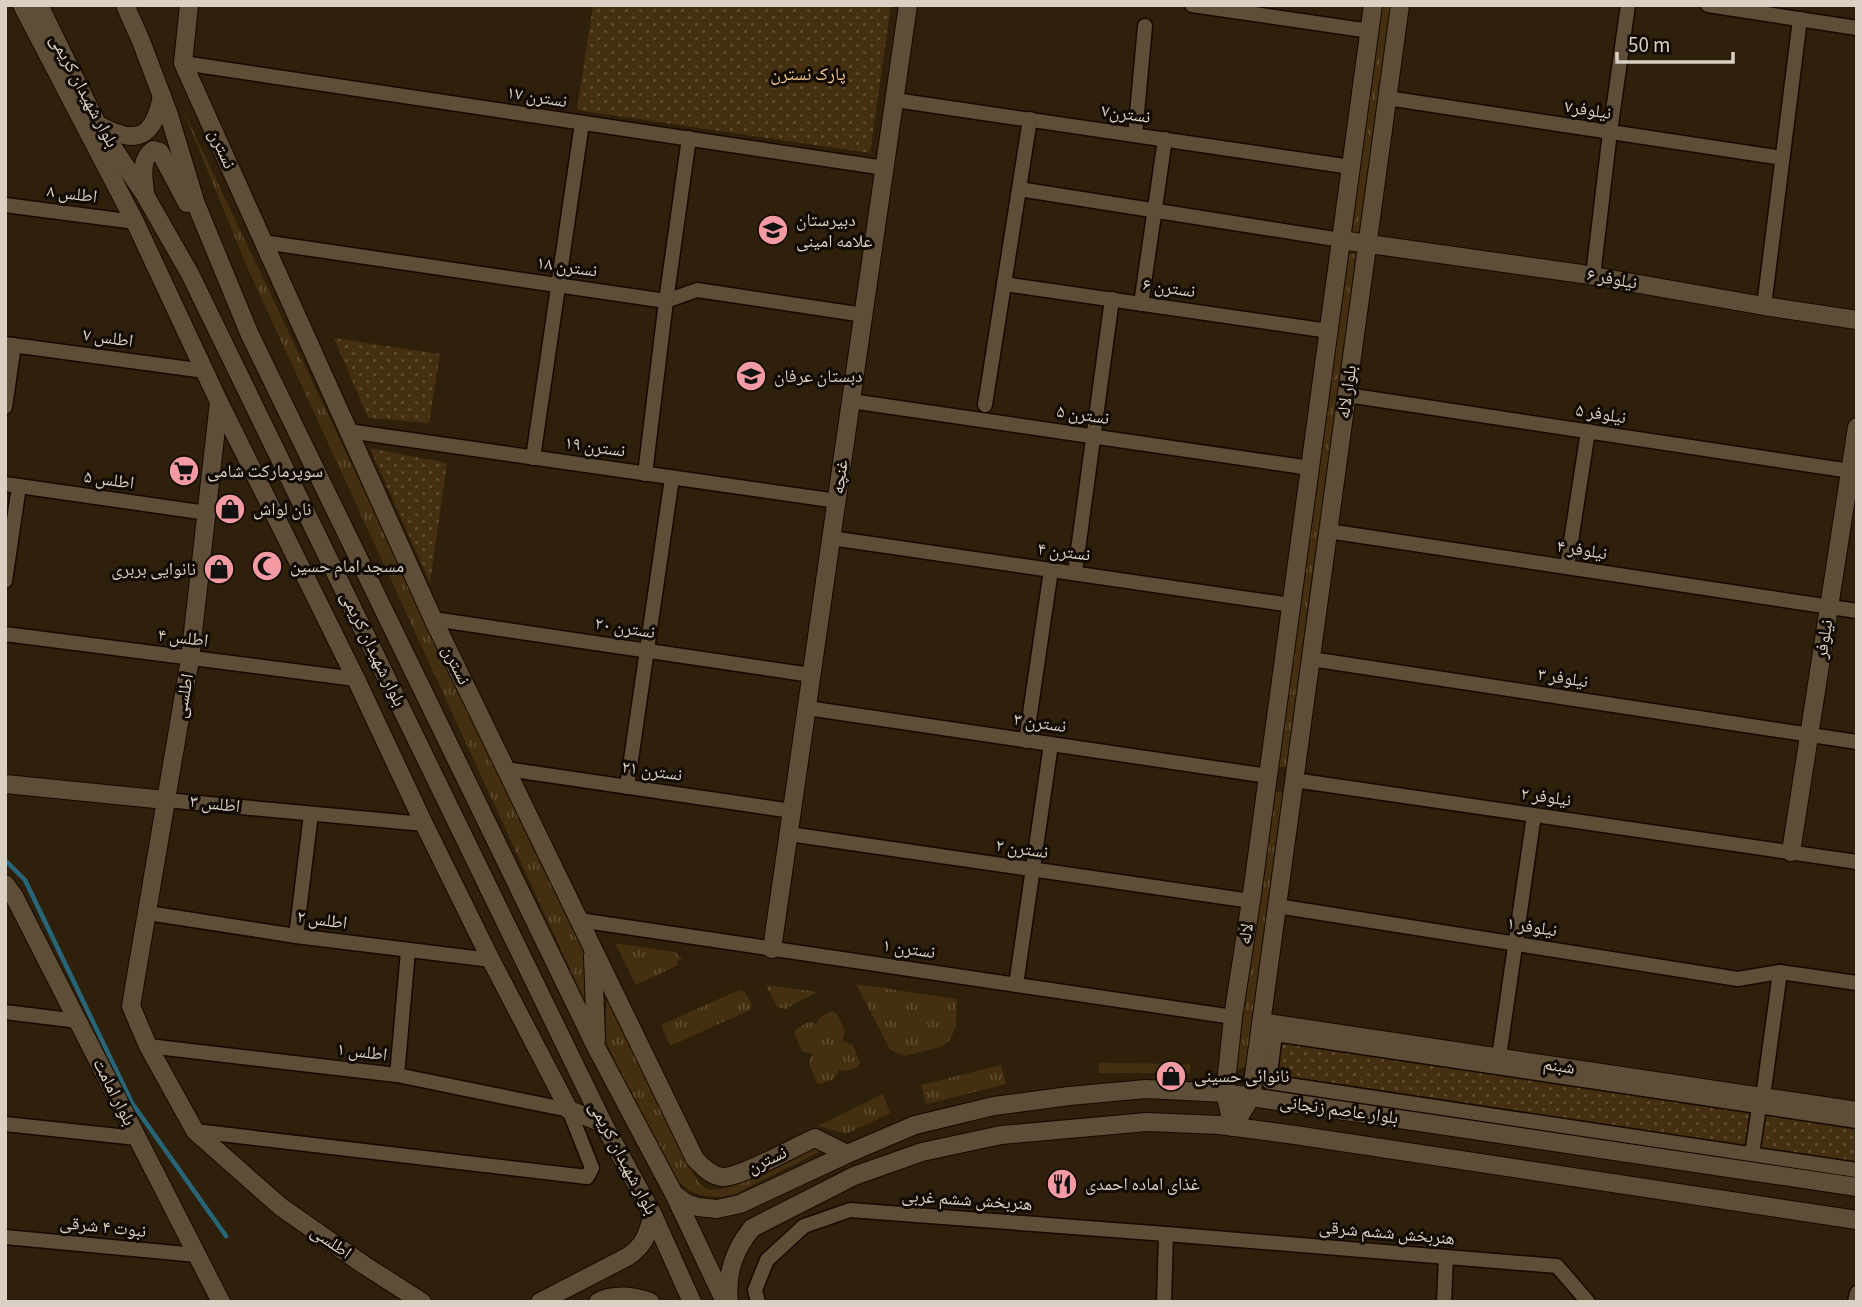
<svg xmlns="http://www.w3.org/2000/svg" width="1862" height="1307" font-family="'Source Sans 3','Noto Naskh Arabic',sans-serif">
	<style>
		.grass { fill: url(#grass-tufts) }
		.park { fill: url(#park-dots) }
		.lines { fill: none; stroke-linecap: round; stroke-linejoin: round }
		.stream { stroke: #276579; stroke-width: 4.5 }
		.street-casing { stroke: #160900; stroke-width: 17 }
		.secondary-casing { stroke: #160900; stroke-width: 20 }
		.street { stroke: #5e4d37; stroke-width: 14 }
		.secondary { stroke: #5e4d37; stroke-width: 18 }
		.labels { text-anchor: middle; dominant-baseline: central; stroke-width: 6; stroke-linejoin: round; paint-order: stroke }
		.park-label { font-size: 18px; fill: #f8cd94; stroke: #120b04 }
		.street-label { font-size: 18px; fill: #dad0c4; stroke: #120b04 }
		.poi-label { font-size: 18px; fill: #dad0c4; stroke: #120b04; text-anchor: start }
	</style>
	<defs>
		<pattern id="grass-tufts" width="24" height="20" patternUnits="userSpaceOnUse" patternTransform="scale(1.75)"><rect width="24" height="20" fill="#442f10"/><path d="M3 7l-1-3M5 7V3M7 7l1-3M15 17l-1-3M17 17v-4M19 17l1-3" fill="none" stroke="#5e4c31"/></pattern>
		<pattern id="park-dots" width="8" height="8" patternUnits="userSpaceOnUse" patternTransform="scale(1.75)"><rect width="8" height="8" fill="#442f10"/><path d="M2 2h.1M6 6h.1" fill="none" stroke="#5e4c31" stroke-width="1.8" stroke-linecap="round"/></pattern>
	</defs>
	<rect width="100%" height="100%" fill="#2f200b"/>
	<!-- grass -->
	<g class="grass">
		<polygon points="1381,5 1392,5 1360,238 1350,239"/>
		<polygon points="182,108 586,957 587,1006 248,269"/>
		<polygon points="1345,254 1359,254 1330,467 1310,587 1287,767 1278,767"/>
		<polygon points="1272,792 1284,792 1246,1066 1238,1070 1235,1063"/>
		<polygon points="615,943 675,952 682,959 677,961 678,965 636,985"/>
		<polygon points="856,984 957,999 956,1026 950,1040 941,1047 904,1056 890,1050"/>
		<polygon points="766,985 817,992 785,1009 777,1007"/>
		<polygon points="739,990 745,992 752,1005 750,1010 670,1046 661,1025"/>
		<path d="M607,998l87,177c10,18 20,17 38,11l85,-41 4,6 -86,43c-31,7 -49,0 -67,-25l-63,-129z"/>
		<polygon points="832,1011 837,1014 845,1031 842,1041 853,1045 860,1063 858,1067 846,1071 839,1070 834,1079 822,1084 817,1083 809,1064 812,1054 802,1051 794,1033 796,1029 809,1022 817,1024 819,1018"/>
		<polygon points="1099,1063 1190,1064 1190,1073 1099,1073"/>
		<polygon points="1001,1065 1006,1084 926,1104 921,1085"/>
		<polygon points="883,1094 890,1113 846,1134 818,1126"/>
	</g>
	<!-- park -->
	<g class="park">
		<polygon points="593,5 891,5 870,153 577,110"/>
		<polygon points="334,338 440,354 429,423 368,418"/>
		<polygon points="370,448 447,463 430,583"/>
		<polygon points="1281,1039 1857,1125 1857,1162 1276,1075"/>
	</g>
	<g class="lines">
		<!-- stream -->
		<polyline class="stream" points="5,860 25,880 132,1103 226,1236"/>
		<!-- street casing -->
		<g class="street-casing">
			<g id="street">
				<polyline points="1192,5 1370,31"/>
				<polyline points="1708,5 1857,28"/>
				<polyline points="183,63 885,168"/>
				<polyline points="1387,98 1782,158"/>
				<polyline points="895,100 1351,167"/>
				<polyline points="1135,135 1145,26"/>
				<polyline points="1019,189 1341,240"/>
				<polyline points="5,205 135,222"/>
				<polyline points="263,242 666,301 697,290 864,315"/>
				<polyline points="1593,276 1610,132 1628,5"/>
				<polyline points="1004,284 1329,331"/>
				<polyline points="1141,304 1165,139"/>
				<polyline points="1764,306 1800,19"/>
				<polyline points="5,344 205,371"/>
				<polyline points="1347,395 1857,472"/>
				<polyline points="851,401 1310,468"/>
				<polyline points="985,405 1030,119"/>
				<polyline points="5,407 14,345"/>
				<polyline points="348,431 837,501"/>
				<polyline points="533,458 582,123"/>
				<polyline points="645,474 666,301 689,138"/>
				<polyline points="5,484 207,513"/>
				<polyline points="1328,531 1857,611"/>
				<polyline points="831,538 1291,605"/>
				<polyline points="1567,567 1588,431"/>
				<polyline points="1075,572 1112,299"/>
				<polyline points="5,581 19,486"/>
				<polyline points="433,619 811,675"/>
				<polyline points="5,634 356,679"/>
				<polyline points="1311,659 1857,742"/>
				<polyline points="807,708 1268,776"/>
				<polyline points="1026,741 1051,570"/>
				<polyline points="506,769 792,811"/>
				<polyline points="1294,780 1857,862"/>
				<polyline points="627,787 672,478"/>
				<polyline points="166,800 424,824"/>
				<polyline points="789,834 1251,901"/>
				<polyline points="1277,906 1738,979 1780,972 1857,983"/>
				<polyline points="148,913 296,936 491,960"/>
				<polyline points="579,920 1233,1017"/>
				<polyline points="296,936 311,814"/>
				<polyline points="1016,985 1051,744"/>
				<polyline points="5,1012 78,1021"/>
				<polyline points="148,1046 397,1075 569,1110 592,1168 587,1177 195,1131"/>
				<polyline points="1499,1057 1534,815"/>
				<polyline points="397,1075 408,951"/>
				<polyline points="1763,1097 1780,972"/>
				<polyline points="1857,1121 1275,1034 1269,1082 1857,1170"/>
				<polyline points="5,1124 137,1138"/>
				<polyline points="1752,1154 1759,1107"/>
				<polyline points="5,1237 197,1255"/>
				<polyline points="758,1302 755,1290 767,1260 804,1226 850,1210 1166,1234 1557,1266 1588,1302"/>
				<polyline points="1164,1302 1166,1234"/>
				<polyline points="1444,1302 1446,1257"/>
				<polyline points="1855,1302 1857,1293"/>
			</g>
		</g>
		<!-- secondary casing -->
		<g class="secondary-casing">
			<g id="secondary">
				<polyline points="22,5 135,222 219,402 356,679 424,824 491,960 569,1110 603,1123"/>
				<polyline points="39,5 97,124 145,195 190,274 603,1123 653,1215 692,1302"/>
				<polyline points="125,5 141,41 169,115 196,204 250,335 596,1047 674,1194 725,1302"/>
				<path d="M189,5l-6,58 250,556 262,540c8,8 16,17 28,18 17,1 73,-31 92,-39l32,16"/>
				<path d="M97,124c39,22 57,15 65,-29"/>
				<path d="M145,194c-1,-14 -6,-34 8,-44l7,2 27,51h2"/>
				<polyline points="1341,240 1582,274 1764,306 1857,320"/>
				<polyline points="219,402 190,659 131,1006 148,1046 195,1131 281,1207 364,1265 422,1302"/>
				<polyline points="5,784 166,800"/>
				<polyline points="1791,852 1857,427"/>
				<polyline points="5,884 14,896 221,1302"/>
				<polyline points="772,949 908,5"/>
				<polyline points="593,956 596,1040"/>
				<polyline points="1261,1022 1857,1111"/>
				<polyline points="1233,1127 1251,1097 1400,5"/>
				<polyline points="1233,1127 1225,1093 1233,1017 1251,901 1373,5"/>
				<polyline points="674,1194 686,1203 698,1207 717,1209 740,1204 847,1154 915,1125 994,1106 1069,1096 1146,1089 1225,1093 1251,1097 1857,1187"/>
				<path d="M540,1302l87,-45c18,-12 20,-22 26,-42"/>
				<path d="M598,1302c16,-8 35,-6 52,0"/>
				<path d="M729,1302c-3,-29 5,-52 23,-74l102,-52 68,-24 79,-17 146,-13 73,3 75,10 562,85"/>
			</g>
		</g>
		<!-- street -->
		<use href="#street" class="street"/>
		<!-- secondary -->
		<use href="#secondary" class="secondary"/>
	</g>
	<!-- icons -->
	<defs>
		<g id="school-disc" transform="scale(1.575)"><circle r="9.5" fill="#f49aa3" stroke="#120b04"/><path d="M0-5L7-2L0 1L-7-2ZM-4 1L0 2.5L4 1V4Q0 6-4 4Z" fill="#111"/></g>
		<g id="supermarket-disc" transform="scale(1.575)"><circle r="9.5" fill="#f49aa3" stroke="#120b04"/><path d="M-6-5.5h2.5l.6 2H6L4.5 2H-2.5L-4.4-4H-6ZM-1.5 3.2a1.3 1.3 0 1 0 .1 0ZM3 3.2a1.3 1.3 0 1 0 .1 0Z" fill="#111"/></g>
		<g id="shop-disc" transform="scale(1.575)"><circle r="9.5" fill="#f49aa3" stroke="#120b04"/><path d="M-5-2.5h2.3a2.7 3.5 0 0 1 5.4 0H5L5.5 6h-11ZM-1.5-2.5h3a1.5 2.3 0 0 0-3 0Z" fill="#111"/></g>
		<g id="mosque-disc" transform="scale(1.575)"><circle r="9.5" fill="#f49aa3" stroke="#120b04"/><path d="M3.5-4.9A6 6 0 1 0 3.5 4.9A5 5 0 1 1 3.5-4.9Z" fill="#111"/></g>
		<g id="restaurant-disc" transform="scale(1.575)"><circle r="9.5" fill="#f49aa3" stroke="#120b04"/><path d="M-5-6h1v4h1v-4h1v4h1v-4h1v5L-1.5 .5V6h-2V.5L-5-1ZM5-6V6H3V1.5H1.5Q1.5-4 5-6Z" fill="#111"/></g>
	</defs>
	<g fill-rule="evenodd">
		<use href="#school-disc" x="773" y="230"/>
		<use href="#school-disc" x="751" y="376"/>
		<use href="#supermarket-disc" x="184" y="471"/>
		<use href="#shop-disc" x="230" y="509"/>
		<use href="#mosque-disc" x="267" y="566"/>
		<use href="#shop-disc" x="219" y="569"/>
		<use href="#shop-disc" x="1171" y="1076"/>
		<use href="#restaurant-disc" x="1062" y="1184"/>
	</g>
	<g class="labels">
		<!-- park labels -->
		<g class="park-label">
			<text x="808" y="74">پارک نسترن</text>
		</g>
		<!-- street labels -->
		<g class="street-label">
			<text transform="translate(84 91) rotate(62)">بلوار شهیدان کریمی</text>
			<text transform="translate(537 97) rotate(9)">نسترن ۱۷</text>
			<text transform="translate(1588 110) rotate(9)">نیلوفر۷</text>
			<text transform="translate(1126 114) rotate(8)">نسترن۷</text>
			<text transform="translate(222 149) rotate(66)">نسترن</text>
			<text transform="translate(72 194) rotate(7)">اطلس ۸</text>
			<text transform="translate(567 267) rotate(8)">نسترن ۱۸</text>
			<text transform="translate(1612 279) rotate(10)">نیلوفر ۶</text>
			<text transform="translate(1169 288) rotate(8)">نسترن ۶</text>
			<text transform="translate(108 338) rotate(8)">اطلس ۷</text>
			<text transform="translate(1347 392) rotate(-82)">بلوار لاله</text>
			<text transform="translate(1601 414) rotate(9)">نیلوفر ۵</text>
			<text transform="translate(1083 415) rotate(8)">نسترن ۵</text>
			<text transform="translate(595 447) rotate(8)">نسترن ۱۹</text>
			<text transform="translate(840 477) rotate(-82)">غنچه</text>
			<text transform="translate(109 480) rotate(8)">اطلس ۵</text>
			<text transform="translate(1582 550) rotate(9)">نیلوفر ۴</text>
			<text transform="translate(1064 552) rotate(7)">نسترن ۴</text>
			<text transform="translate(625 628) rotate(9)">نسترن ۲۰</text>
			<text transform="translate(183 638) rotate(7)">اطلس ۴</text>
			<text transform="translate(1824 639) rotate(-81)">نیلوفر</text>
			<text transform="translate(373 649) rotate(64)">بلوار شهیدان کریمی</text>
			<text transform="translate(456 665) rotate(64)">نسترن</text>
			<text transform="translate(1563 678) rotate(9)">نیلوفر ۳</text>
			<text transform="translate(184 696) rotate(-80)">اطلسی</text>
			<text transform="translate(1040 723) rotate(8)">نسترن ۳</text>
			<text transform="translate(652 771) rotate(8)">نسترن ۲۱</text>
			<text transform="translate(1546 797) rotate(8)">نیلوفر ۲</text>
			<text transform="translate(215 804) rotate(6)">اطلس ۳</text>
			<text transform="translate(1022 849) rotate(8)">نسترن ۲</text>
			<text transform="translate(322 920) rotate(8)">اطلس ۲</text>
			<text transform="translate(1532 927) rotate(9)">نیلوفر ۱</text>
			<text transform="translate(1246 934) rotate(-81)">لاله</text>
			<text transform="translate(909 949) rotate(8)">نسترن ۱</text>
			<text transform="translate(362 1052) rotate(7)">اطلس ۱</text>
			<text transform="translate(1559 1066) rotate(9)">شبنم</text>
			<text transform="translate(114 1092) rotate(63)">بلوار امامت</text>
			<text transform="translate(1339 1110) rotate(8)">بلوار عاصم زنجانی</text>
			<text transform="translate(623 1158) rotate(62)">بلوار شهیدان کریمی</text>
			<text transform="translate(767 1160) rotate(-25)">نسترن</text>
			<text transform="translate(967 1200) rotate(4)">هنربخش ششم غربی</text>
			<text transform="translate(103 1227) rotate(6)">نبوت ۴ شرقی</text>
			<text transform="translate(1387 1233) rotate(5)">هنربخش ششم شرقی</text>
			<text transform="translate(331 1242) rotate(35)">اطلسی</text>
		</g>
		<!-- poi labels -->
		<g class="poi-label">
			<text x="796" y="220">دبیرستان<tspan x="796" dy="21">علامه امینی</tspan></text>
			<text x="774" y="376">دبستان عرفان</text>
			<text x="207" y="471">سوپرمارکت شامی</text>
			<text x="253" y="509">نان لواش</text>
			<text x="290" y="566">مسجد امام حسین</text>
			<text x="196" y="569" text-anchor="end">نانوایی بربری</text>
			<text x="1194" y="1076">نانوائی حسینی</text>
			<text x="1085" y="1184">غذای اماده احمدی</text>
		</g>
	</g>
	<!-- border -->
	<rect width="1862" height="1307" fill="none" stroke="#dad0c4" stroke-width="14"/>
	<!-- scale -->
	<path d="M1617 52v10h116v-10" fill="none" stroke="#dad0c4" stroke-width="3.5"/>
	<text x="1628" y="52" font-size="21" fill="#dad0c4" stroke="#120b04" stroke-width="5" paint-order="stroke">50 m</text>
</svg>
